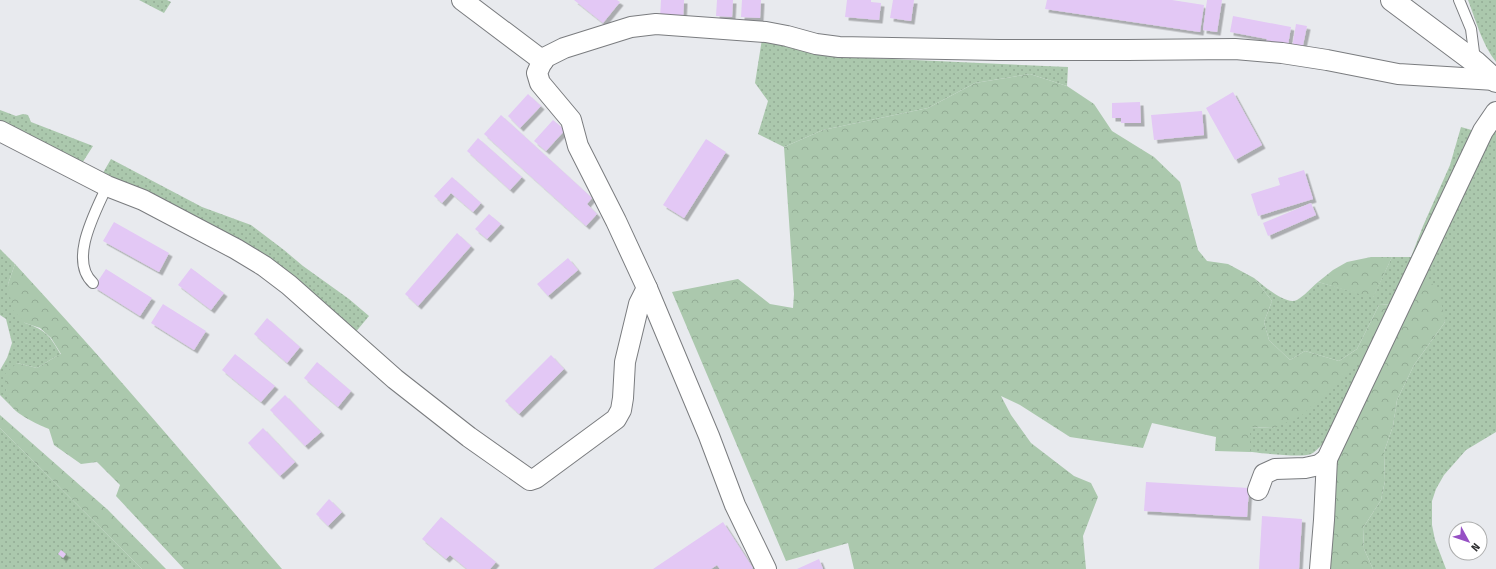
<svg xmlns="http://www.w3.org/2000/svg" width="1496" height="569" font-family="'Fira Sans Condensed',sans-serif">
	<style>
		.grass { fill: url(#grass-dots) }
		.forest { fill: url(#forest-crowns) }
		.building { fill: #e3c8f5; filter: url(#shadow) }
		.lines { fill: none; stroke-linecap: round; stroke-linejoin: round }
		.lane-casing { stroke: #7a7c7f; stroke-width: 12 }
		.street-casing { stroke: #7a7c7f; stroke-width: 22 }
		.secondary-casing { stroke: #7a7c7f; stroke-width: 24 }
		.lane { stroke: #fff; stroke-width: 10 }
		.street { stroke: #fff; stroke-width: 20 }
		.secondary { stroke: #fff; stroke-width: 22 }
	</style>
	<defs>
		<pattern id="grass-dots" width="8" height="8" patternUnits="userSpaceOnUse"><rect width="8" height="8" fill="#abc8ad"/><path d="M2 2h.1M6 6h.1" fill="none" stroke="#93ac95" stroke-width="1.8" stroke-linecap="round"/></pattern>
		<pattern id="forest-crowns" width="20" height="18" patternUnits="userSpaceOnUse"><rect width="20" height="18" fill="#abc8ad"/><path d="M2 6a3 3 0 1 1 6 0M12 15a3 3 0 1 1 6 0" fill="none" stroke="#93ac95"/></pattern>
		<filter id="shadow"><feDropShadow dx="3.5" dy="3.5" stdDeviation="0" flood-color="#0004"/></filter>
	</defs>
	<rect width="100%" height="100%" fill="#e8eaee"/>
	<!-- grass -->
	<g class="grass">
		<polygon points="139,0 167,0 171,2 164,13"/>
		<path d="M1468,0h28v62c-14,-18 -20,-41 -28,-62z"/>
		<path d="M762,39c22,5 42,13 65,17l241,11 -1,19 -37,-12 -55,9 -47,25 -105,22 -39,17 -26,-13 10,-33 -13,-18z"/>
		<polygon points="0,110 16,116 23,114 28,115 31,122 93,146 79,168 0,126"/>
		<path d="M1461,127l14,4 -82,173 -14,1 -22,44 -18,12 -34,-10 -15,9 -21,-20 -5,-18 8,-21 -18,-23c9,7 32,28 43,22 7,-4 14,-12 21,-18l55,15 19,-40h19l12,-31 27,-61z"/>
		<polygon points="1496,127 1496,432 1466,450 1444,475 1436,489 1432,501 1432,525 1435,540 1446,569 1373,569 1364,549 1363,528 1381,500 1385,481 1384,452 1393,426 1397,400 1414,365 1445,322 1423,274"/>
		<polygon points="111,159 202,207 251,225 284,250 303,266 349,299 369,316 354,334 306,292 100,178"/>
		<path d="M0,249l15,15 -7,20 17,39c21,7 25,13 36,32l-6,2 -18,11 -20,-5 -11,26 8,20 -14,-14v-25l7,-12 5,-15 -6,-24 -6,-4z"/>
		<path d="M1371,349l-44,90c-4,4 -10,12 -16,15 -11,4 -48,-1 -61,-2v-25l24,1z"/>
		<polygon points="0,428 142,569 0,569"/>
	</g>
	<!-- forest -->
	<g class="forest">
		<polygon points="1030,74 1067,86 1094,104 1112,131 1154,157 1180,182 1198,250 1207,261 1228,264 1254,278 1272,301 1264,322 1269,340 1290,360 1305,351 1339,361 1357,349 1379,305 1393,304 1371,349 1301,416 1274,428 1250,427 1250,452 1215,451 1216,437 1152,423 1143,448 1070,437 1020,405 1001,396 1011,415 1031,443 1074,476 1091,483 1098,497 1083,536 1086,569 854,569 848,543 786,561 672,292 738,279 770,304 793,308 794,294 784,147 823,130 928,108 975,83"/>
		<polygon points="1371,257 1392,257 1373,298 1318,282 1333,270 1347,262"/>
		<path d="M15,264c92,99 179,202 267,305h-98l-68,-73 4,-11 -23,-23 -16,2 -27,-19 -5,-16c-8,-3 -31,-14 -36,-21 -7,-10 -8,-23 -8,-34l12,-11 20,5 18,-11 6,-3 -10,-16 -11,-10 -15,-5 -13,-14 -4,-25z"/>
		<polygon points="1423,274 1439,291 1445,322 1414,365 1397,400 1393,426 1384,452 1385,481 1381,500 1363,528 1364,549 1373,569 1326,569 1334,465"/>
		<polygon points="0,415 108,510 166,569 142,569 0,428"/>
	</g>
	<!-- building -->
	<g class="building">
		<polygon points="574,0 617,0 620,2 603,23"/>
		<polygon points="661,0 684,0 683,20 660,18"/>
		<polygon points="717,0 733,0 732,17 716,16"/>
		<polygon points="742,0 761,0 760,18 741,17"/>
		<polygon points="847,0 871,0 871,2 881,3 879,20 845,17"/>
		<polygon points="893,0 914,0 911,21 890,18"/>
		<polygon points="1047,0 1172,0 1204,5 1200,32 1045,9"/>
		<polygon points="1207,0 1222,0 1217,32 1203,30"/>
		<polygon points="1233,16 1291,27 1288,45 1266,42 1267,39 1230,32"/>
		<polygon points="1296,24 1307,26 1302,50 1292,48"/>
		<polygon points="1233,92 1262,145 1235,160 1206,108"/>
		<polygon points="528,94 541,106 520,128 508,116"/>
		<polygon points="1140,102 1141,123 1121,123 1121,118 1112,118 1112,103"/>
		<polygon points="1202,111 1204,135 1154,140 1151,115"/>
		<polygon points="501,115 592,198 587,204 597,214 586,226 484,134"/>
		<polygon points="553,120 565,130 546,151 534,141"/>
		<polygon points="478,138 522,177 510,190 467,151"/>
		<polygon points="706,139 726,152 684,218 663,205"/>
		<polygon points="1304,170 1313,199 1258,216 1251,194 1280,185 1278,178"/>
		<polygon points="452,177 481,203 473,212 451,193 442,203 434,196"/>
		<polygon points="1311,203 1316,215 1268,236 1263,223"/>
		<polygon points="489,214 501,224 487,239 475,229"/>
		<polygon points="114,222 169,253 159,272 103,241"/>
		<polygon points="457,233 471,246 418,306 405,294"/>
		<polygon points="568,258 578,270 548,296 537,284"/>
		<polygon points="191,268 224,293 211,310 178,285"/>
		<polygon points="106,269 152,298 140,316 94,287"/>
		<polygon points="163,304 206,331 194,350 151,323"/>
		<polygon points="267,318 300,347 287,363 254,334"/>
		<polygon points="235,354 275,386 261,402 222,370"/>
		<polygon points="551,355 564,369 519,414 505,401"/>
		<polygon points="317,362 351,391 338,407 304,378"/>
		<polygon points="285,395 321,432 305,446 270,410"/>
		<polygon points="263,428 295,462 280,476 248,443"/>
		<polygon points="1146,482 1249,488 1247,517 1144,511"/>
		<polygon points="329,499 342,512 328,526 316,514"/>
		<polygon points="1262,516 1302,519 1299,569 1259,569"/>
		<polygon points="441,517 496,562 490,569 467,569 450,555 446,559 422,539"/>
		<polygon points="723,522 753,568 752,569 720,569 717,565 711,569 653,569"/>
		<polygon points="61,550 66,554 63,558 58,554"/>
		<polygon points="819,559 823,569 797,569"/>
	</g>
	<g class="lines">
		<!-- lane casing -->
		<g class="lane-casing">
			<g id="lane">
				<polyline points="1459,0 1471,29 1475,60"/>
				<path d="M93,283c-25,-23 3,-72 14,-97"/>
			</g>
		</g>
		<!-- street casing -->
		<g class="street-casing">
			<g id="street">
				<polyline points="462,0 543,61"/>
				<polyline points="0,131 107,186 143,200 236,249 264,266 289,285 395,379 469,437 530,480 536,478 616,419 621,410 623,398 625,362 639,304 647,288"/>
				<polyline points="1258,490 1264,474 1275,469 1305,468 1319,465 1327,459 1483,131 1496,112"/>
				<polyline points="766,569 735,505 709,436 647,288 616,221 578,146 571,120 540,83 537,73 541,64 546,57 564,48 631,27 656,24 766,32 787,36 816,44 839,47 999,50 1127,50 1235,49 1282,53 1327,60 1398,74 1495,80"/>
				<polyline points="1320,569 1324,520 1327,459"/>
			</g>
		</g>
		<!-- secondary casing -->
		<g class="secondary-casing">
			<polyline id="secondary" points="1392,0 1475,62 1496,81"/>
		</g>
		<!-- lane -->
		<use href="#lane" class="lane"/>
		<!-- street -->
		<use href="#street" class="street"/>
		<!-- secondary -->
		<use href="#secondary" class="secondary"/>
	</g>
	<!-- north arrow -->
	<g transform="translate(1468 541) rotate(130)"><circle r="19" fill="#ffffff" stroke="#acadad"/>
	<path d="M0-3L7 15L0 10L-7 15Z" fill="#9650c4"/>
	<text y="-6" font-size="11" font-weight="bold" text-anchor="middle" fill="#303132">N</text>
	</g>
</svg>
